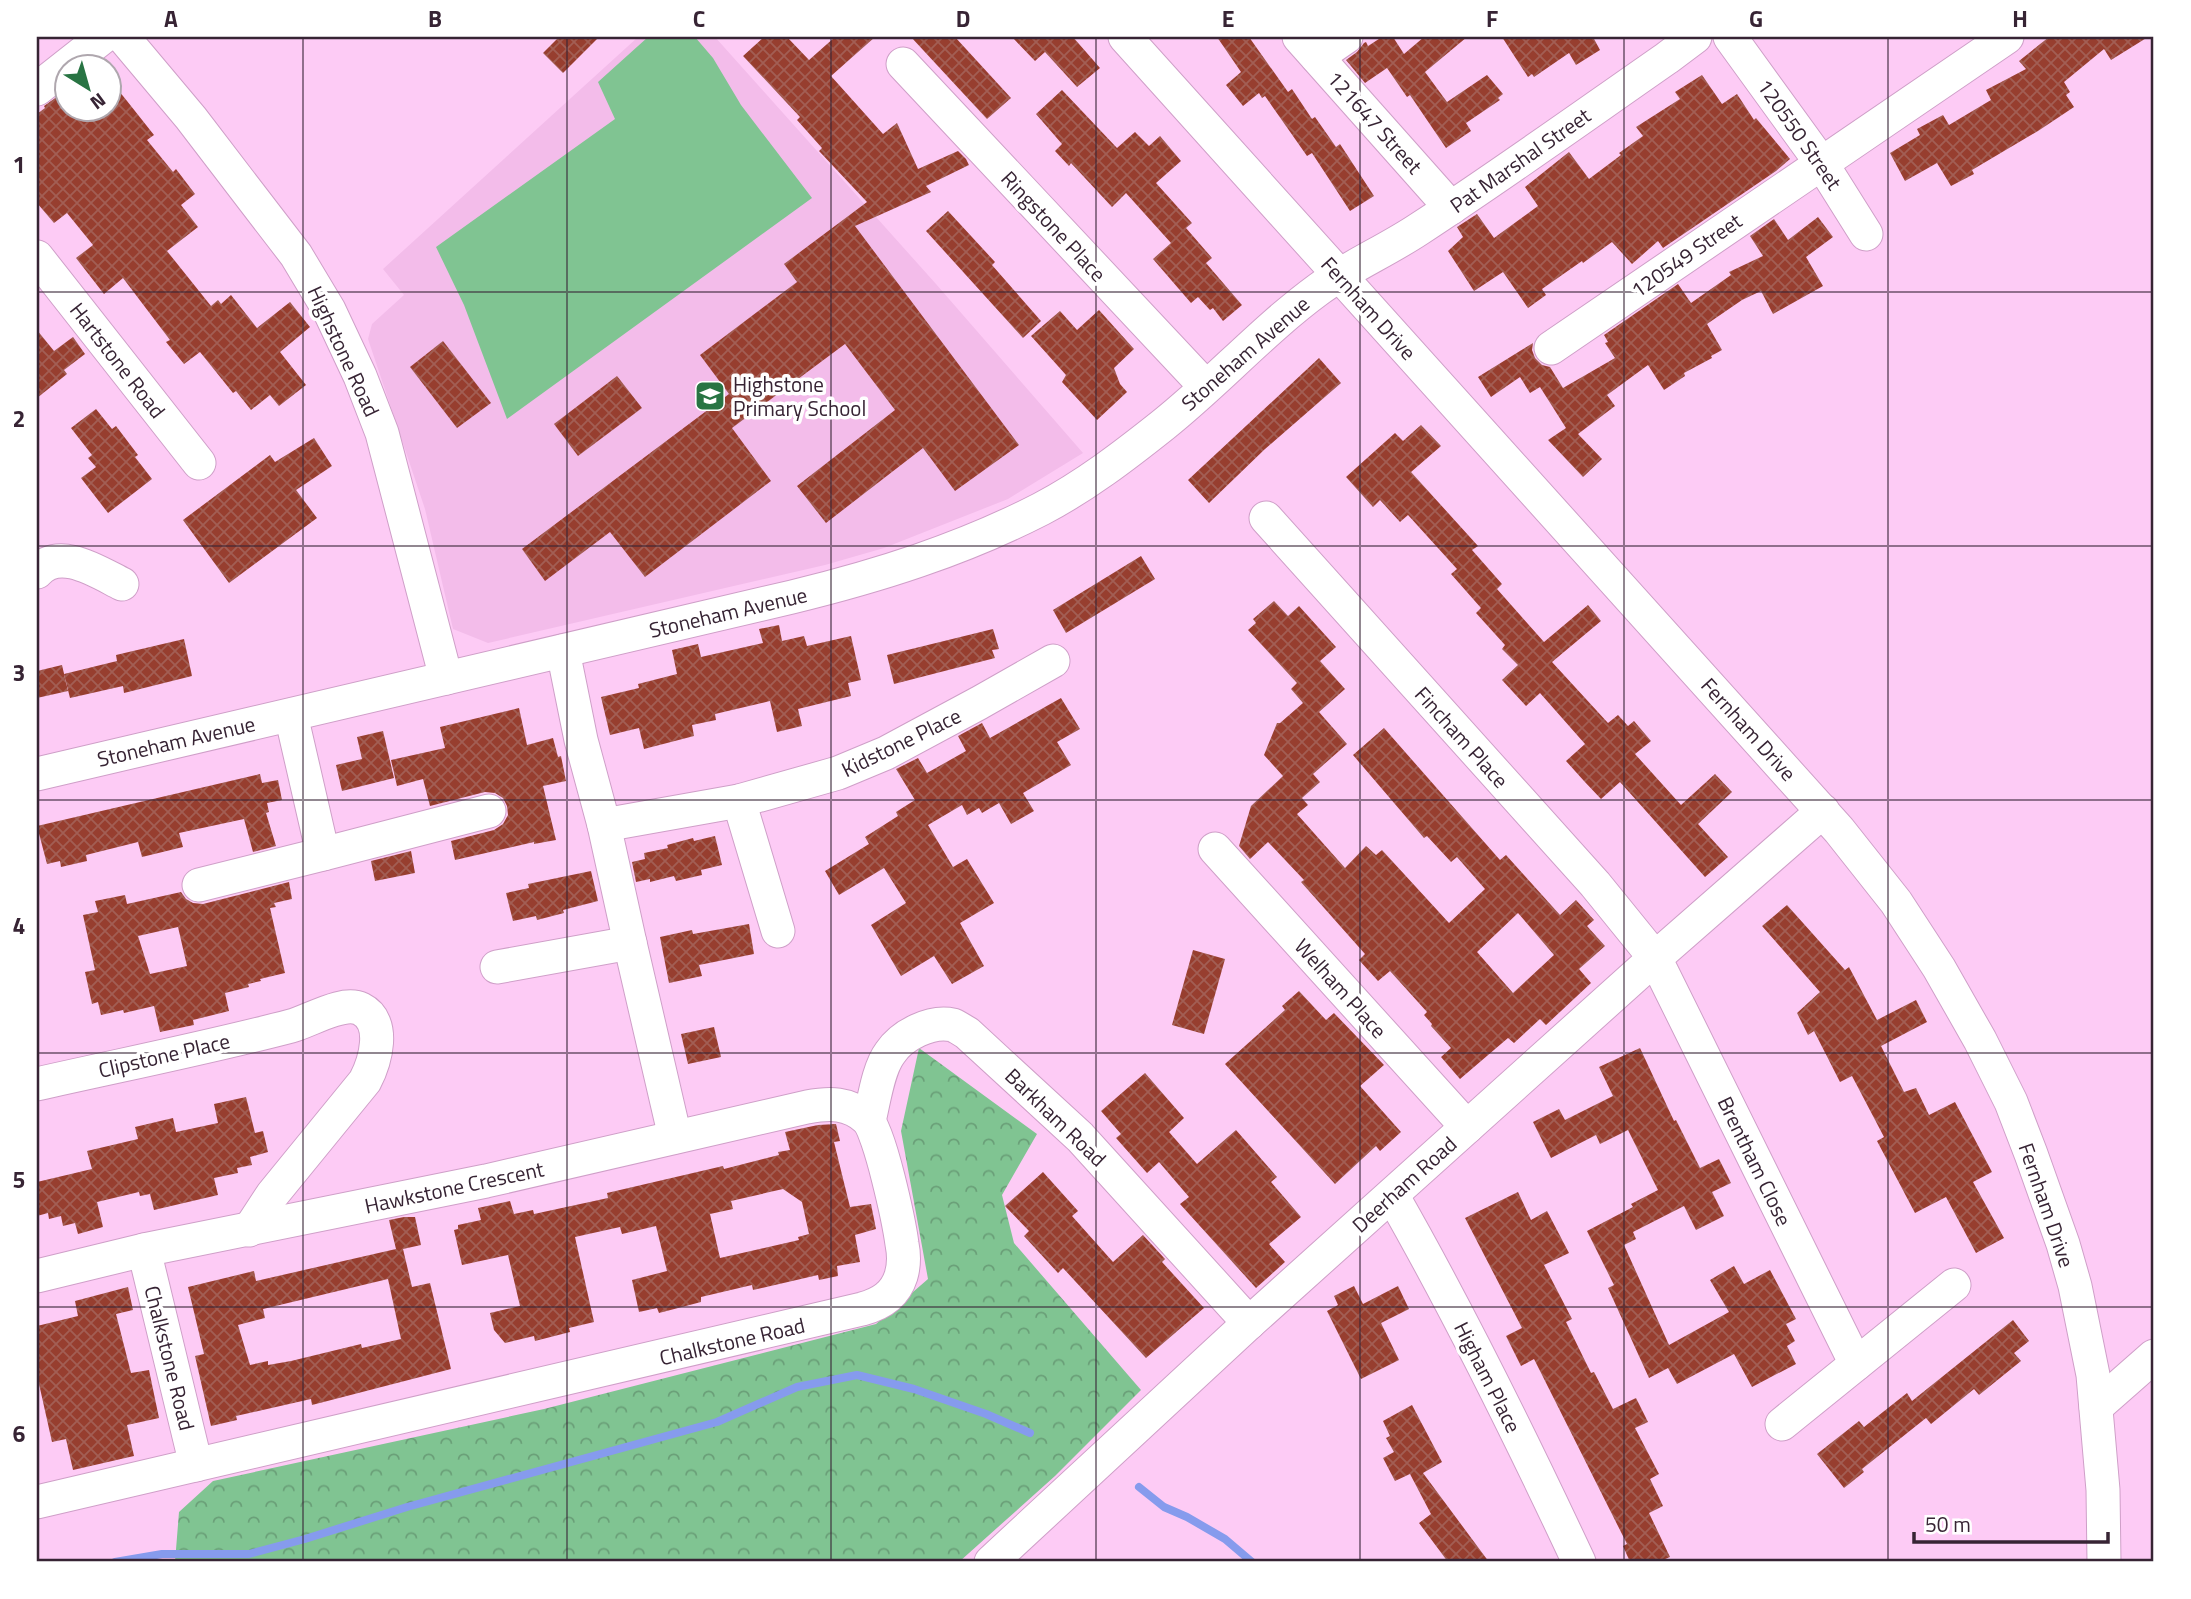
<svg xmlns="http://www.w3.org/2000/svg" width="2191" height="1599" font-family="'Titillium Web',sans-serif">
	<style>
		.built { fill: #f3bcea }
		.forest { fill: url(#forest-crowns) }
		.pitch { fill: #80c492 }
		.lines { fill: none; stroke-linecap: round; stroke-linejoin: round }
		.stream { stroke: #869bed; stroke-width: 8 }
		.building { fill: url(#building-cross-hatch); fill-rule: evenodd }
		.minor-casing { stroke: #cf9fc8; stroke-width: 35 }
		.minor { stroke: #fff; stroke-width: 33 }
		.grid { fill: none; stroke: #372434; stroke-width: 2; stroke-opacity: 0.55 }
		.labels { text-anchor: middle; dominant-baseline: central; stroke-width: 7; stroke-linejoin: round; paint-order: stroke }
		.street-label { font-size: 21px; fill: #372434; stroke: #fff }
		.poi-label { font-size: 21px; fill: #372434; stroke: #fff; text-anchor: start }
		.neatline { fill: none; stroke: #372434; stroke-width: 2.5 }
		.grid-label { font-size: 23px; text-anchor: middle; font-weight: bold; fill: #372434 }
	</style>
	<defs>
		<pattern id="forest-crowns" width="20" height="18" patternUnits="userSpaceOnUse" patternTransform="scale(1.75)"><rect width="20" height="18" fill="#80c492"/><path d="M2 6a3 3 0 1 1 6 0M12 15a3 3 0 1 1 6 0" fill="none" stroke="#6a9f78"/></pattern>
		<pattern id="building-cross-hatch" width="8" height="8" patternUnits="userSpaceOnUse" patternTransform="scale(1.75)"><rect width="8" height="8" fill="#973e2f"/><path d="M0 0l8 8M0 8l8-8" fill="none" stroke="#a25e54"/></pattern>
	</defs>
	<rect width="100%" height="100%" fill="#fdcbf5"/>
	<!-- built -->
	<polygon class="built" points="638,37 715,37 936,284 1083,453 1008,499 884,548 825,565 488,643 453,629 425,509 368,339 372,324 404,295 383,269"/>
	<!-- forest -->
	<polygon class="forest" points="919,1048 1037,1134 1002,1195 1014,1243 1141,1390 1055,1476 959,1562 175,1562 179,1512 213,1481 544,1409 876,1324 928,1279 901,1131"/>
	<!-- pitch -->
	<polygon class="pitch" points="648,37 695,37 713,58 741,105 812,198 507,419 464,305 436,247 615,119 598,82"/>
	<g class="lines">
		<!-- stream -->
		<g class="stream">
			<polyline points="1139,1487 1164,1507 1187,1517 1225,1539 1252,1562"/>
			<polyline points="115,1562 162,1554 249,1554 305,1539 407,1507 717,1422 797,1387 857,1375 914,1389 986,1414 1030,1433"/>
		</g>
	</g>
	<!-- building -->
	<g class="building">
		<polygon points="559,37 599,37 563,73 543,53"/>
		<polygon points="764,37 787,37 809,60 835,37 875,37 831,76 883,134 897,123 918,169 958,151 966,159 969,165 926,186 931,192 855,226 1019,445 955,491 923,448 826,523 797,486 895,410 845,344 732,428 771,481 645,577 610,532 545,581 522,549 729,394 700,355 797,282 784,264 867,202 819,151 822,148 797,120 800,117 743,56"/>
		<polygon points="911,37 955,37 1011,98 987,119"/>
		<polygon points="1012,37 1073,37 1100,68 1077,87 1045,52 1035,61"/>
		<polygon points="1217,37 1249,37 1288,92 1292,89 1312,119 1315,117 1336,147 1340,144 1374,196 1350,211 1312,153 1307,156 1265,96 1262,98 1259,93 1243,106 1226,85 1241,72"/>
		<polygon points="1382,37 1393,37 1404,54 1424,37 1467,37 1425,72 1447,102 1487,75 1503,94 1498,98 1500,100 1466,123 1471,131 1446,148 1410,95 1407,97 1387,68 1365,83 1346,60 1357,52 1364,43 1366,42 1368,46"/>
		<polygon points="1502,37 1593,37 1600,50 1576,65 1569,53 1534,77 1532,74 1528,77"/>
		<polygon points="2049,37 2148,37 2111,60 2104,49 2064,82 2070,92 2066,95 2074,107 2038,131 1972,170 1974,174 1951,186 1937,163 1905,181 1890,153 1920,135 1917,129 1943,115 1949,125 1991,100 1986,90 2026,69 2019,61"/>
		<polygon points="1702,75 1722,104 1737,94 1754,120 1756,118 1790,159 1776,171 1663,248 1658,241 1632,264 1612,242 1583,263 1582,261 1542,289 1546,295 1528,308 1503,272 1474,291 1448,251 1463,237 1457,227 1477,214 1494,238 1538,206 1525,187 1569,152 1589,179 1621,155 1619,153 1643,136 1636,127 1680,99 1675,92"/>
		<polygon points="108,77 154,135 147,140 173,172 176,169 195,194 181,205 198,227 167,251 211,306 218,300 221,304 231,295 257,328 290,302 310,327 280,352 306,385 279,406 270,395 251,410 236,391 233,393 200,352 184,364 166,342 170,340 123,278 104,294 76,258 93,245 67,213 54,223 37,203 37,114 45,108 44,106 65,91 66,108 108,108"/>
		<polygon points="1062,90 1117,148 1135,132 1149,146 1160,136 1181,161 1156,183 1192,223 1186,228 1212,258 1206,263 1242,305 1223,321 1213,308 1210,310 1198,297 1191,303 1153,259 1171,243 1126,193 1112,207 1071,163 1069,166 1055,151 1062,144 1036,114"/>
		<polygon points="948,211 995,262 992,265 1041,321 1023,338 926,231"/>
		<polygon points="1818,217 1833,237 1806,257 1823,286 1773,314 1761,291 1742,300 1707,324 1722,350 1711,356 1712,358 1684,373 1685,376 1664,390 1648,365 1607,395 1615,406 1578,434 1602,459 1583,477 1548,440 1566,428 1540,387 1530,393 1520,377 1491,397 1478,377 1533,343 1532,350 1535,358 1542,365 1550,367 1563,388 1615,358 1605,343 1608,342 1604,335 1678,284 1691,303 1731,275 1729,272 1763,256 1750,236 1774,219 1788,240"/>
		<polygon points="1099,310 1134,349 1114,368 1120,384 1127,392 1097,420 1062,382 1066,375 1031,336 1060,311 1077,330"/>
		<polygon points="37,330 54,351 73,337 85,354 64,370 67,374 37,398"/>
		<polygon points="443,341 491,403 457,428 410,367"/>
		<polygon points="1319,358 1341,383 1265,449 1209,503 1188,480"/>
		<polygon points="617,376 642,408 578,456 554,424"/>
		<polygon points="96,409 112,429 116,426 138,455 135,457 152,479 108,513 81,478 96,467 88,458 92,455 71,428"/>
		<polygon points="1421,425 1441,446 1411,472 1478,546 1472,550 1502,584 1497,589 1544,642 1588,605 1601,621 1552,662 1608,723 1618,715 1628,726 1634,721 1651,741 1635,754 1681,805 1715,774 1732,792 1698,824 1728,857 1705,877 1620,782 1601,799 1584,781 1566,761 1585,744 1540,693 1526,706 1502,680 1518,665 1502,649 1505,645 1476,613 1481,608 1451,574 1457,569 1408,515 1400,522 1380,500 1373,507 1346,477 1395,433 1403,441"/>
		<polygon points="314,438 332,466 296,490 317,518 229,583 183,520 270,455 275,462"/>
		<polygon points="1141,556 1155,579 1066,633 1053,610"/>
		<path d="M1274,601l14,15 11,-10 37,41 -16,14 25,28 -26,23 28,32 -34,30 7,8 -18,16 6,7 -11,9 48,54 21,-22 10,9 6,-5 67,73 36,-34 -28,-32 -6,5 -24,-26 -3,2 -71,-83 31,-27 116,132 6,-5 54,60 16,-15 18,20 -7,6 18,20 -26,23 12,14 -45,42 -6,-6 -26,24 -6,-5 -48,41 -19,-22 10,-9 -20,-22 1,-2 -8,-9 3,-3 -37,-41 -12,10 -19,-21 6,-6 -64,-72 3,-2 -36,-38 -18,17 -11,-13 12,-40 32,-30 -19,-21 13,-32h3l23,-20 -12,-14 6,-6 -49,-53 8,-7 -3,-4zM1518,913l36,42 -41,38 -36,-41z"/>
		<polygon points="779,625 782,641 804,636 807,646 851,636 861,680 848,683 851,696 798,709 802,726 777,732 770,701 715,714 716,720 692,725 694,736 644,749 639,728 610,735 601,697 639,688 638,684 677,674 672,650 698,644 701,657 763,643 759,629"/>
		<polygon points="993,629 999,649 992,650 995,658 894,684 887,655"/>
		<polygon points="184,639 192,676 124,693 123,686 70,698 64,674 117,661 116,655"/>
		<polygon points="62,665 68,691 37,698 37,671"/>
		<polygon points="1061,698 1080,729 1057,742 1071,765 1023,793 1034,811 1011,824 999,803 982,813 979,808 967,815 962,805 928,825 953,867 967,859 994,903 960,923 984,966 952,984 934,956 901,976 871,925 906,903 884,868 839,895 825,871 869,844 865,837 898,816 896,812 915,800 896,769 918,758 927,773 966,751 958,736 982,723 990,738"/>
		<polygon points="519,708 527,745 553,738 558,757 561,756 566,781 543,786 556,840 534,844 534,842 455,860 451,841 494,830 503,824 508,815 507,806 503,798 495,793 485,792 430,806 423,779 397,786 391,760 445,748 440,727"/>
		<polygon points="383,731 394,778 342,791 336,765 362,759 357,737"/>
		<polygon points="260,774 262,783 278,780 282,800 267,803 269,812 266,813 276,846 253,852 244,819 179,833 183,847 142,857 138,842 86,855 87,861 61,867 60,861 47,864 37,826"/>
		<polygon points="715,836 722,865 701,870 702,875 676,881 674,876 650,882 650,879 636,882 632,862 645,859 644,853 668,848 667,845 693,838 694,841"/>
		<polygon points="411,851 415,873 375,881 371,861"/>
		<polygon points="591,871 598,901 563,910 564,913 537,920 536,916 513,921 506,893 529,888 528,884"/>
		<path d="M289,882l3,17 -18,4 2,4 -6,1 15,65 -25,6 1,2 -13,3 1,3 -24,6 4,18 -36,9 1,5 -34,7 -6,-26 -30,7 -1,-3 -22,5 -3,-13 -6,2 -7,-32 10,-2 -12,-55 15,-3 -3,-11 30,-6 2,9 54,-12 5,7 7,4 10,1zM178,927l9,39 -37,8 -12,-38z"/>
		<polygon points="1787,905 1845,970 1849,967 1877,1020 1916,1000 1927,1022 1881,1046 1904,1092 1916,1088 1929,1115 1955,1102 1992,1172 1973,1182 2004,1238 1976,1253 1946,1197 1915,1213 1877,1141 1884,1137 1852,1076 1840,1082 1814,1031 1808,1035 1797,1013 1820,992 1762,926"/>
		<polygon points="749,924 754,954 699,965 702,976 669,983 660,937 692,930 693,934"/>
		<polygon points="1193,950 1225,959 1204,1034 1172,1025"/>
		<polygon points="1299,991 1326,1020 1334,1013 1384,1065 1360,1086 1401,1132 1380,1151 1376,1146 1335,1184 1225,1064 1285,1010 1282,1006"/>
		<polygon points="714,1027 721,1057 688,1064 681,1034"/>
		<polygon points="1640,1048 1674,1121 1676,1120 1700,1168 1719,1159 1731,1183 1712,1192 1724,1216 1696,1230 1684,1206 1633,1232 1636,1239 1624,1245 1669,1345 1729,1312 1710,1280 1734,1266 1744,1284 1770,1270 1796,1319 1786,1324 1795,1341 1787,1346 1796,1364 1752,1387 1734,1354 1677,1384 1668,1368 1649,1378 1608,1288 1614,1285 1587,1231 1633,1207 1631,1204 1658,1190 1628,1130 1600,1144 1596,1135 1551,1158 1533,1122 1559,1109 1565,1120 1613,1096 1599,1067"/>
		<polygon points="1145,1073 1184,1118 1169,1132 1197,1164 1236,1130 1277,1177 1271,1182 1301,1217 1269,1244 1285,1262 1256,1288 1180,1204 1189,1197 1159,1162 1147,1173 1116,1138 1121,1134 1101,1111"/>
		<polygon points="246,1097 255,1133 263,1131 268,1152 250,1157 252,1165 237,1168 238,1173 214,1178 218,1195 154,1210 150,1194 140,1196 139,1192 97,1202 103,1227 78,1234 75,1223 63,1226 61,1216 49,1219 48,1213 37,1216 37,1182 92,1169 87,1151 138,1139 135,1127 173,1118 176,1132 218,1123 214,1104"/>
		<path d="M836,1124l4,17 -6,1 16,65 21,-3 5,25 -21,6 5,27 -23,4 1,10 -19,4 -1,-5 -65,15 -1,-5 -51,12v5l-42,11 -2,-5 -18,4 -7,-32 35,-9 -11,-45 -34,8 -2,-7 -45,10 19,85 -25,6 1,4 -35,9 -1,-5 -29,7 -11,-13 -4,-17 30,-7 -12,-51 -46,10 -8,-35 4,-1v-4l23,-5 -3,-12 32,-7 4,13 19,-4 1,4 74,-16 -1,-5 116,-27 1,3 55,-14 -1,-3 12,-2 -5,-18 33,-7zM783,1189l19,13 7,32 -11,3 1,3 -79,18 -10,-44 23,-5 -2,-8z"/>
		<polygon points="1043,1172 1078,1211 1072,1216 1113,1262 1143,1235 1165,1259 1162,1262 1204,1308 1146,1358 1063,1268 1058,1273 1024,1236 1029,1231 1005,1206"/>
		<polygon points="1518,1192 1531,1220 1547,1211 1569,1253 1544,1265 1572,1319 1566,1322 1591,1373 1594,1372 1613,1409 1636,1398 1648,1422 1635,1428 1659,1474 1650,1479 1663,1506 1649,1513 1670,1557 1658,1562 1630,1562 1623,1546 1627,1544 1534,1359 1521,1366 1506,1336 1522,1328 1465,1218"/>
		<path d="M404,1217h11l6,28 -18,4 9,38 18,-4 21,86 -139,36 -1,-6 -75,17 1,4 -26,6 -16,-70 9,-2 -16,-67 66,-16 2,10 140,-32 -7,-29zM388,1279l13,60 -39,9 -1,-4 -70,17 -23,4v-4l-18,4 -12,-40 27,-7 -2,-9z"/>
		<polygon points="1354,1286 1363,1304 1398,1286 1409,1309 1381,1323 1399,1360 1361,1379 1327,1311 1338,1305 1334,1296"/>
		<polygon points="128,1287 133,1310 116,1314 131,1373 149,1370 159,1418 127,1425 134,1456 73,1470 66,1439 52,1442 37,1375 37,1326 78,1316 75,1301"/>
		<polygon points="2013,1320 2029,1341 2014,1353 2021,1361 1979,1395 1974,1389 1931,1424 1926,1418 1862,1469 1864,1472 1844,1488 1817,1454 1859,1421 1864,1427 1907,1393 1912,1401"/>
		<polygon points="1412,1405 1442,1462 1423,1473 1489,1562 1448,1562 1419,1523 1431,1514 1410,1474 1395,1481 1383,1458 1394,1452 1386,1438 1390,1436 1383,1421"/>
	</g>
	<g class="lines">
		<!-- minor casing -->
		<g class="minor-casing">
			<g id="minor">
				<polyline points="123,37 191,118 253,199 296,255 329,310 360,376 382,433 446,678"/>
				<polyline points="1125,37 1839,830 1896,902 1939,968 1980,1040 2011,1102 2031,1154 2063,1244 2075,1286 2093,1375 2103,1490 2104,1562"/>
				<polyline points="1299,37 1451,208"/>
				<polyline points="1730,37 1822,164 1866,234"/>
				<polyline points="1317,57 1346,37"/>
				<polyline points="903,64 1206,387"/>
				<polyline points="37,89 103,37"/>
				<polyline points="37,257 199,463"/>
				<polyline points="1551,348 2007,37"/>
				<polyline points="1266,518 1595,884 1655,958 1856,1364"/>
				<path d="M37,572c22,-26 61,0 85,12"/>
				<polyline points="563,651 581,740 604,825 630,943 675,1137"/>
				<polyline points="291,715 323,854 489,811"/>
				<path d="M37,774l755,-177c86,-21 169,-47 249,-88 44,-23 83,-53 122,-84 54,-43 100,-95 156,-136 31,-23 67,-38 100,-60 84,-55 166,-114 248,-171l28,-21"/>
				<polyline points="739,801 778,931"/>
				<polyline points="604,825 739,801 838,773 886,753 979,703 1053,661"/>
				<polyline points="1215,849 1467,1127"/>
				<polyline points="199,885 323,854"/>
				<polyline points="497,967 630,943"/>
				<path d="M37,1084c84,-19 170,-36 254,-58 19,-5 52,-26 70,-17 26,13 14,53 4,72l-93,114 -23,35"/>
				<path d="M869,1121c5,-20 9,-52 21,-68 12,-18 41,-33 63,-28 5,2 10,6 14,8l113,104 169,186"/>
				<path d="M1392,1195c68,119 129,243 187,367"/>
				<polyline points="144,1250 196,1465"/>
				<path d="M37,1276l107,-26 342,-69 321,-74c22,-4 42,-5 60,12 13,13 32,103 35,125 2,10 2,22 -1,32 -6,19 -20,28 -39,33l-825,193"/>
				<polyline points="2096,1407 2154,1356"/>
				<polyline points="1782,1424 1954,1285"/>
				<polyline points="991,1562 1249,1323 1655,958 1823,811"/>
			</g>
		</g>
		<!-- minor -->
		<use href="#minor" class="minor"/>
	</g>
	<!-- grid -->
	<path class="grid" d="M303,37v1525M567,37v1525M831,37v1525M1096,37v1525M1360,37v1525M1624,37v1525M1888,37v1525M37,292h2117M37,546h2117M37,800h2117M37,1053h2117M37,1307h2117"/>
	<!-- icons -->
	<defs>
		<g id="school-square" transform="scale(1.575)"><rect x="-9" y="-9" width="18" height="18" rx="4" fill="#287443" stroke="#fff"/><path d="M0-5L7-2L0 1L-7-2ZM-4 1L0 2.5L4 1V4Q0 6-4 4Z" fill="#fff"/></g>
	</defs>
	<g fill-rule="evenodd">
		<use href="#school-square" x="710" y="396"/>
	</g>
	<g class="labels">
		<!-- street labels -->
		<g class="street-label">
			<text transform="translate(1375 122) rotate(48)">121647 Street</text>
			<text transform="translate(1800 134) rotate(55)">120550 Street</text>
			<text transform="translate(1520 160) rotate(-35)">Pat Marshal Street</text>
			<text transform="translate(1054 226) rotate(47)">Ringstone Place</text>
			<text transform="translate(1686 255) rotate(-35)">120549 Street</text>
			<text transform="translate(1369 308) rotate(48)">Fernham Drive</text>
			<text transform="translate(344 351) rotate(65)">Highstone Road</text>
			<text transform="translate(1245 353) rotate(-41)">Stoneham Avenue</text>
			<text transform="translate(118 360) rotate(52)">Hartstone Road</text>
			<text transform="translate(728 612) rotate(-13)">Stoneham Avenue</text>
			<text transform="translate(1749 729) rotate(48)">Fernham Drive</text>
			<text transform="translate(1462 737) rotate(48)">Fincham Place</text>
			<text transform="translate(176 741) rotate(-13)">Stoneham Avenue</text>
			<text transform="translate(901 742) rotate(-26)">Kidstone Place</text>
			<text transform="translate(1341 988) rotate(48)">Welham Place</text>
			<text transform="translate(164 1055) rotate(-13)">Clipstone Place</text>
			<text transform="translate(1056 1117) rotate(44)">Barkham Road</text>
			<text transform="translate(1755 1161) rotate(64)">Brentham Close</text>
			<text transform="translate(1404 1184) rotate(-42)">Deerham Road</text>
			<text transform="translate(454 1187) rotate(-12)">Hawkstone Crescent</text>
			<text transform="translate(2047 1205) rotate(71)">Fernham Drive</text>
			<text transform="translate(732 1341) rotate(-13)">Chalkstone Road</text>
			<text transform="translate(170 1358) rotate(76)">Chalkstone Road</text>
			<text transform="translate(1488 1377) rotate(63)">Higham Place</text>
		</g>
		<!-- poi labels -->
		<g class="poi-label">
			<text x="733" y="384">Highstone<tspan x="733" dy="24">Primary School</tspan></text>
		</g>
	</g>
	<!-- border -->
	<rect width="2191" height="1599" fill="none" stroke="#ffffff" stroke-width="77"/>
	<!-- north arrow -->
	<g transform="translate(88 88) rotate(143)"><circle r="33" fill="#ffffff" stroke="#afa7ae" stroke-width="2"/>
	<path d="M0-5L12 26L0 18L-12 26Z" fill="#287443"/>
	<text y="-10" font-size="19" font-weight="bold" text-anchor="middle" fill="#372434">N</text>
	</g>
	<!-- scale -->
	<path d="M1914 1532v10h194v-10" fill="none" stroke="#372434" stroke-width="3.5"/>
	<text x="1925" y="1532" font-size="21" fill="#372434" stroke="#ffffff" stroke-width="5" paint-order="stroke">50 m</text>
	<rect x="38" y="38" width="2114" height="1522" class="neatline"/>
	<g class="grid-label">
		<text x="171" y="27">A</text>
		<text x="435" y="27">B</text>
		<text x="699" y="27">C</text>
		<text x="963" y="27">D</text>
		<text x="1228" y="27">E</text>
		<text x="1492" y="27">F</text>
		<text x="1756" y="27">G</text>
		<text x="2020" y="27">H</text>
		<text x="19" y="173">1</text>
		<text x="19" y="427">2</text>
		<text x="19" y="681">3</text>
		<text x="19" y="934">4</text>
		<text x="19" y="1188">5</text>
		<text x="19" y="1442">6</text>
	</g>
</svg>
